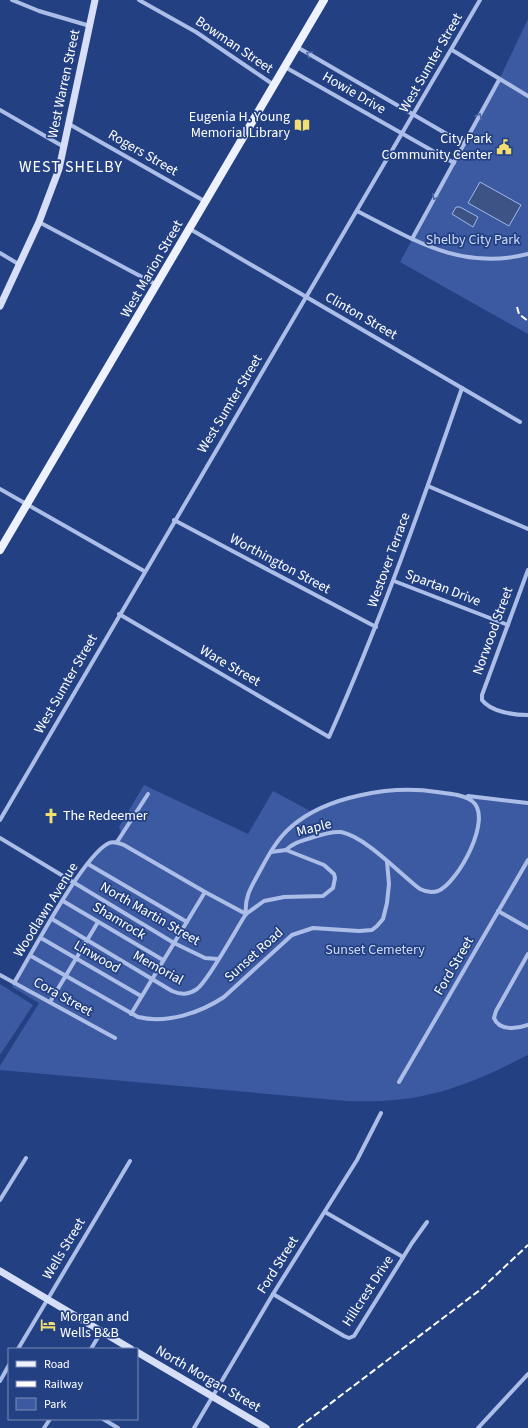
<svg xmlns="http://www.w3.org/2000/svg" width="528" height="1428" font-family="'Source Sans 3',sans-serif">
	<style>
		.green { fill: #3b5aa2 }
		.water { fill: #3e5385; stroke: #a0b7e9 }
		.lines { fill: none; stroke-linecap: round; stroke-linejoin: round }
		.street { stroke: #acbee8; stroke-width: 4 }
		.secondary { stroke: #d6dff7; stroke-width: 7 }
		.primary { stroke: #eef2fe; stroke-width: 8 }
		.rail { stroke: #fff; stroke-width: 2; stroke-dasharray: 7 3; stroke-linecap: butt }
		.oneway { stroke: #536ca6 }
		.labels { text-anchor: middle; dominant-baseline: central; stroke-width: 3.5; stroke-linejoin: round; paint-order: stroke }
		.street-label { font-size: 14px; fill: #fff; stroke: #234083 }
		.poi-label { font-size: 14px; fill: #fff; stroke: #234083; text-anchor: end }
		.park-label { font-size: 14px; fill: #cfdbf6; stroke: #234083 }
		.quarter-label { font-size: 16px; letter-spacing: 1px; fill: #fff; stroke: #234083 }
	</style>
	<rect width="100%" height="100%" fill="#234083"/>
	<!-- green -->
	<g class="green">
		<polygon points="528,19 528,334 400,262 499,80"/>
		<path d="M144,785l104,49 25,-43 39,21c29,-14 80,-25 113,-22 34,3 69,9 103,13v252c-65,33 -107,49 -181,46l-347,-31v-4l39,-63 -27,-16 62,-104 25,-32 23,-16 -3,-8z"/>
		<polygon points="0,984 33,1005 0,1055"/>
	</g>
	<!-- water -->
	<g class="water">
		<polygon points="480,182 521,205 509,226 468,203"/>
		<polygon points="456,207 460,207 478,217 473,227 452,214"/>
	</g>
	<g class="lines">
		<!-- street -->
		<g class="street">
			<polyline points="12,0 39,11 90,26"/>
			<polyline points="139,0 196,32 274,85"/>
			<polyline points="297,47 464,144"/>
			<polyline points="452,50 528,96"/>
			<polyline points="285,67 454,163"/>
			<polyline points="0,110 64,147"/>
			<polyline points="69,124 206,202"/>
			<path d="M357,211c57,29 104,60 171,43"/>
			<polyline points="39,222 157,285"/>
			<polyline points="190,229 520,422"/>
			<polyline points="412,239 499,80"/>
			<polyline points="0,253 20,265"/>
			<polyline points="428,486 528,529"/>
			<polyline points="0,489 144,571"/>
			<polyline points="174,520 376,627"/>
			<path d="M528,570l-46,125v5c9,12 32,15 46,15"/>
			<polyline points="394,581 508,625"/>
			<path d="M119,614l210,123c51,-114 92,-231 133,-349"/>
			<polyline points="468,796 528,803"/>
			<polyline points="0,820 480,0"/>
			<polyline points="0,838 174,943 205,958 218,959"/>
			<polyline points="117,842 148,794"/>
			<polyline points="88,864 187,922"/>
			<polyline points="63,901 163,960"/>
			<polyline points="498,911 528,928"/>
			<path d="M246,914c-2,-18 7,-30 15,-45 8,-15 17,-31 30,-42 35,-31 101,-42 146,-35 11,2 27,2 35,9 22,16 -14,82 -34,90 -6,2 -12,1 -18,-2 -21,-16 -54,-52 -79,-57 -10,-1 -21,3 -30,6 -10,3 -18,5 -25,12"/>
			<path d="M52,919l120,72c9,4 16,4 25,-2 12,-9 39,-60 49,-75l18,-13 20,-4 39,-1 10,-8 2,-10 -1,-4 -10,-9 -38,-15 -15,2"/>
			<polyline points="41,938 141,996"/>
			<path d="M528,954l-32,57 -2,7c5,13 23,11 34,7"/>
			<path d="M31,956l107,61c29,7 62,-4 86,-20l68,-62 21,-7 46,3 13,-1 5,-4 6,-7 4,-16 2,-19 -2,-22"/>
			<polyline points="0,975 115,1038"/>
			<path d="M14,983c17,-28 69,-128 95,-140 5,-2 10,0 15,2l81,47 41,22"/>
			<polyline points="50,1002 98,922"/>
			<polyline points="131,1014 205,892"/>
			<polyline points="399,1082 528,860"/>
			<polyline points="0,1200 26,1158"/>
			<polyline points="325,1212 403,1257"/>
			<polyline points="273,1294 344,1336 349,1338 354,1336 412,1243 427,1222"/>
			<polyline points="18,1349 130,1161"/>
			<polyline points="91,1349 101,1332"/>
			<polyline points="0,1381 9,1365"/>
			<polyline points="103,1419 118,1428"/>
			<polyline points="44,1428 50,1419"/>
			<polyline points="194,1428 273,1294 357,1160 381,1113"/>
			<polyline points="478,1428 528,1374"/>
		</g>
		<!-- secondary -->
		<g class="secondary">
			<polyline points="0,306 39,222 59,169 95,0"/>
			<polyline points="0,1271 131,1349"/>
			<polyline points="137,1352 266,1428"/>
		</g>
		<!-- primary -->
		<polyline class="primary" points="0,550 324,0"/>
		<!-- rail -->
		<g class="rail">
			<polyline points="517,307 519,314 528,321"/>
			<polyline points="298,1428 480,1290 528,1245"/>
		</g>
	</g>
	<!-- one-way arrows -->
	<defs><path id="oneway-chevron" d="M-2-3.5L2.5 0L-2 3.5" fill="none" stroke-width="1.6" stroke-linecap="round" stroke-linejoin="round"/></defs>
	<g class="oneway">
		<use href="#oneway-chevron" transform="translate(309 54) rotate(-150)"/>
		<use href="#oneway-chevron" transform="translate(479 116) rotate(-62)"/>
		<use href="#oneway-chevron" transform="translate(435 197) rotate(119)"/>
	</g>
	<!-- icons -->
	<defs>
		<g id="library-bare" transform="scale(1.2)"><path d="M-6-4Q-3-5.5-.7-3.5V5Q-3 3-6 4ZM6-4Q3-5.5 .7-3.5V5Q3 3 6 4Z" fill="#f3df6f" stroke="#234083" stroke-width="2.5" paint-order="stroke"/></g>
		<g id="civic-bare" transform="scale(1.2)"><path d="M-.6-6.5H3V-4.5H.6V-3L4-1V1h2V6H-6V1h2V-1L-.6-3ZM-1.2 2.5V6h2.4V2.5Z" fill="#f3df6f" stroke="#234083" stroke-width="2.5" paint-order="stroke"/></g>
		<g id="church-bare" transform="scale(1.2)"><path d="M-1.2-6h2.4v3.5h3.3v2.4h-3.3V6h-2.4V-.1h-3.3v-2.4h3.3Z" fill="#f3df6f" stroke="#234083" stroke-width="2.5" paint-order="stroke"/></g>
		<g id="hotel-bare" transform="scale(1.2)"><path d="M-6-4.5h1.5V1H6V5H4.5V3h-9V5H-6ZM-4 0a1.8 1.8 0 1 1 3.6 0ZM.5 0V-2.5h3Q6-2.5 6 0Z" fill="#f3df6f" stroke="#234083" stroke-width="2.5" paint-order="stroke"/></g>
	</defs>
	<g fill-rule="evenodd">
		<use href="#library-bare" x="302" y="125"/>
		<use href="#civic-bare" x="504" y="147"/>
		<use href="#church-bare" x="51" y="816"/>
		<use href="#hotel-bare" x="48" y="1325"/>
	</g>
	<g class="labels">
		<!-- street labels -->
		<g class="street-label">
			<text transform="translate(234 45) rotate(34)">Bowman Street</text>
			<text transform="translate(431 63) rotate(-60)">West Sumter Street</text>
			<text transform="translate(64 84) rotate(-78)">West Warren Street</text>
			<text transform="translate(354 93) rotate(30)">Howie Drive</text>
			<text transform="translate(143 153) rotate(30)">Rogers Street</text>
			<text transform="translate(152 269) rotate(-60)">West Marion Street</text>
			<text transform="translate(361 316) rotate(30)">Clinton Street</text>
			<text transform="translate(230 404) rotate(-59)">West Sumter Street</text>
			<text transform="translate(389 560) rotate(-70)">Westover Terrace</text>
			<text transform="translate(280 564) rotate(28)">Worthington Street</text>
			<text transform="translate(443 588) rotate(21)">Spartan Drive</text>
			<text transform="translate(493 631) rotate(-70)">Norwood Street</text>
			<text transform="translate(230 666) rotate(30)">Ware Street</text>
			<text transform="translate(66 684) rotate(-60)">West Sumter Street</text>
			<text transform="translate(314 828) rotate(-14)">Maple</text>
			<text transform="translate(46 910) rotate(-58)">Woodlawn Avenue</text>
			<text transform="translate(150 914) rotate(30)">North Martin Street</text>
			<text transform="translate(119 921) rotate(31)">Shamrock</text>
			<text transform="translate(254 955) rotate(-42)">Sunset Road</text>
			<text transform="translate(97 957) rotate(30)">Linwood</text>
			<text transform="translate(454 966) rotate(-60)">Ford Street</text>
			<text transform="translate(158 968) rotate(29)">Memorial</text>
			<text transform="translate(63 997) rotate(29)">Cora Street</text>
			<text transform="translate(64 1249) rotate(-59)">Wells Street</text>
			<text transform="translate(278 1265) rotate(-58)">Ford Street</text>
			<text transform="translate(368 1291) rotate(-57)">Hillcrest Drive</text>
			<text transform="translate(208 1379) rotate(30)">North Morgan Street</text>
		</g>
		<!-- poi labels -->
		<g class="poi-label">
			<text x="290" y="117">Eugenia H. Young<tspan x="290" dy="16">Memorial Library</tspan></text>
			<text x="492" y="139">City Park<tspan x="492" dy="16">Community Center</tspan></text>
			<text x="63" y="816" text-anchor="start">The Redeemer</text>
			<text x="60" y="1317" text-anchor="start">Morgan and<tspan x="60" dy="16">Wells B&amp;B</tspan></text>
		</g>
		<!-- park labels -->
		<g class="park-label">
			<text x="473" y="240">Shelby City Park</text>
			<text x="375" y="950">Sunset Cemetery</text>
		</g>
		<!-- quarter labels -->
		<g class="quarter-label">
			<text x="71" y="167">WEST SHELBY</text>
		</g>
	</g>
	<!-- legend -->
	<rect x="8" y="1348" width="130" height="72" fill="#234083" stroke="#7b8cb5"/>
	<rect x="16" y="1361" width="20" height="6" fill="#eef2fe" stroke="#7b8cb5"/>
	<text x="44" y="1368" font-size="12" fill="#ffffff">Road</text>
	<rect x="16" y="1381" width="20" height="6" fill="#ffffff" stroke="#7b8cb5"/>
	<text x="44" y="1388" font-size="12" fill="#ffffff">Railway</text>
	<rect x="16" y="1398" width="20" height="12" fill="#3b5aa2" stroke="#7b8cb5"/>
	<text x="44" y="1408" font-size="12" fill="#ffffff">Park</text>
</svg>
